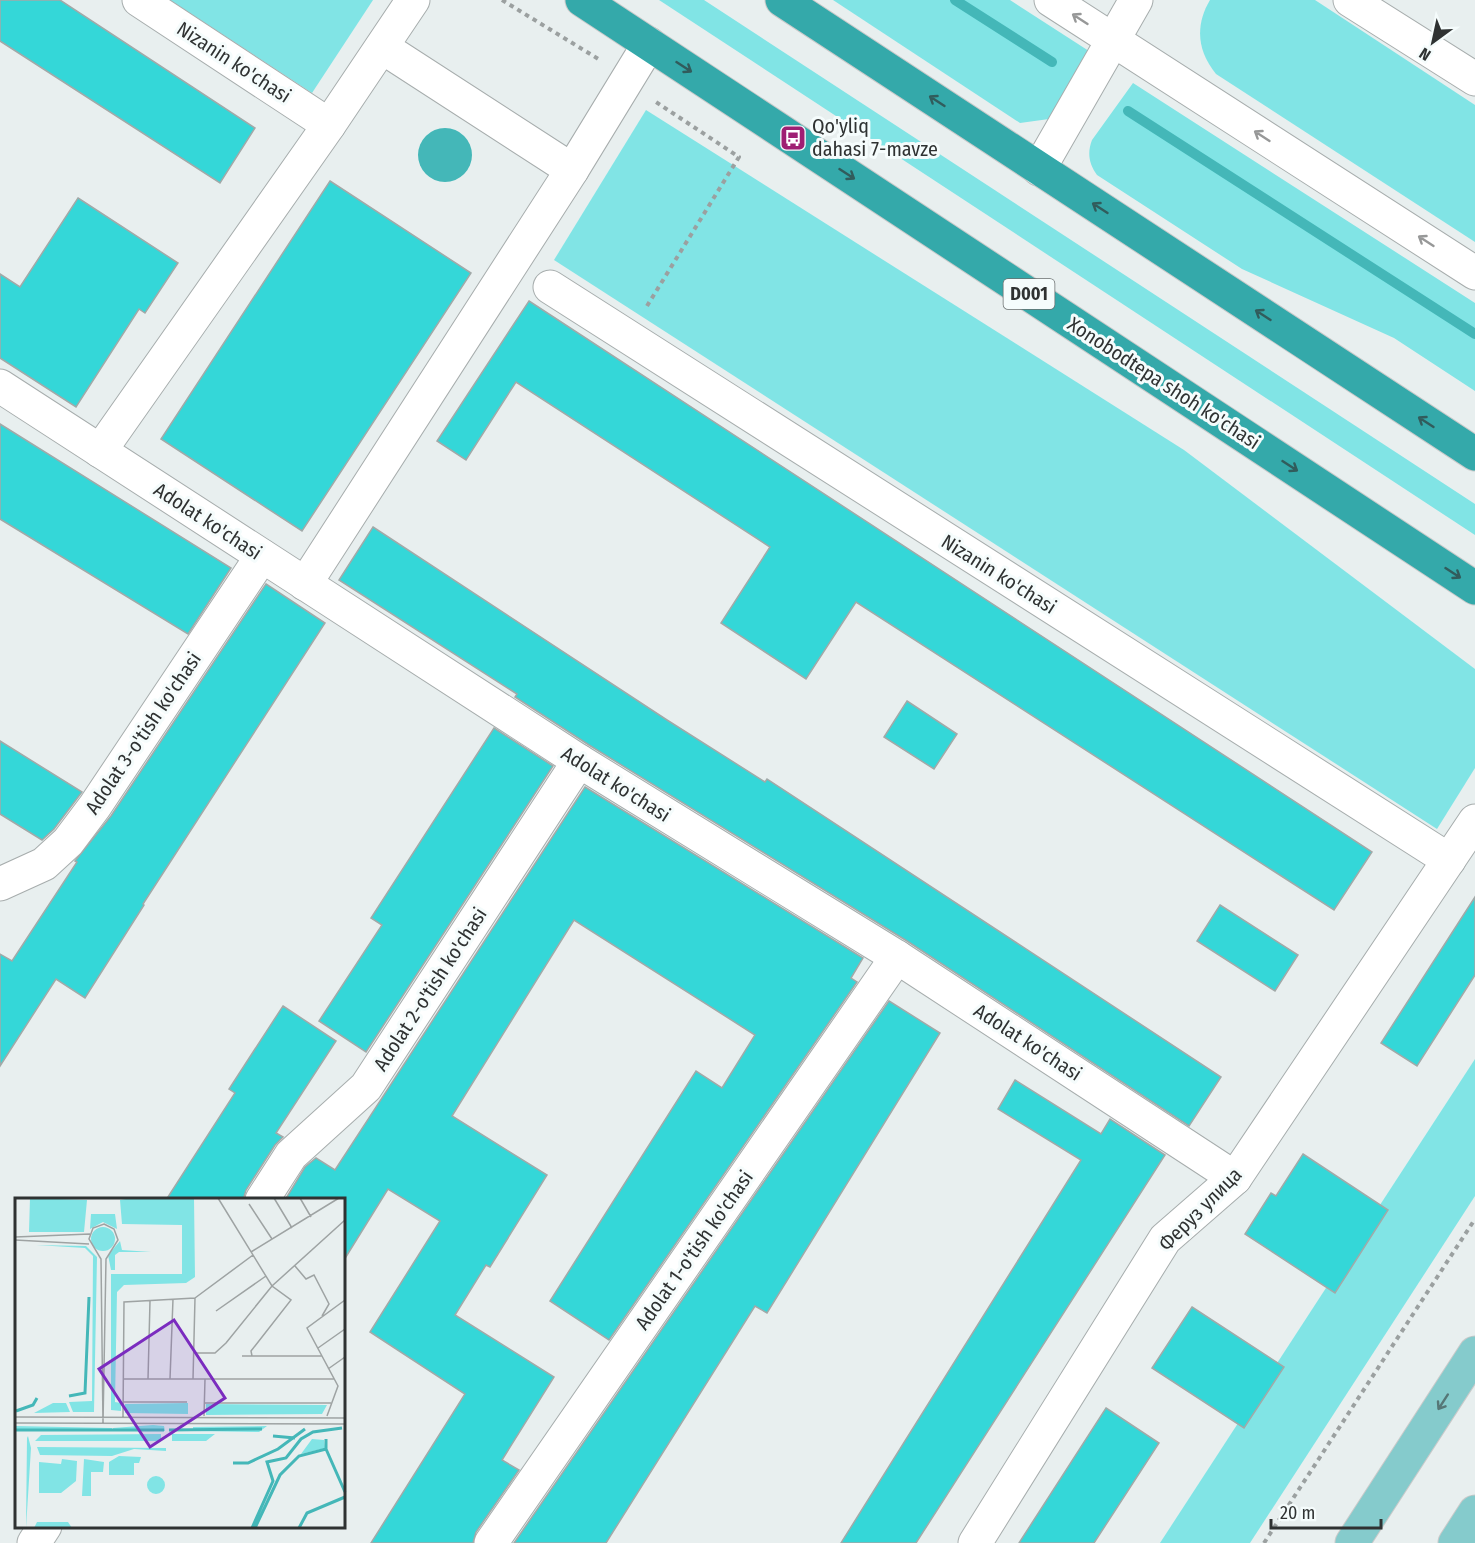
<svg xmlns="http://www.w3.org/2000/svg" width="1475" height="1543" font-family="'Fira Sans Condensed',sans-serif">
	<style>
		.green { fill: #81e4e5 }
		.water { fill: #44b7b8 }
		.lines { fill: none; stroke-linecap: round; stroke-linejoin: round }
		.stream { stroke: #44b7b8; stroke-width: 10 }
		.building { fill: #34d7d8; stroke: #a2a9a8; stroke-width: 1.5 }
		.minor-casing { stroke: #a7adad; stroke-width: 35 }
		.major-casing { stroke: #c9caca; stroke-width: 35 }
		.highway-casing { stroke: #c9caca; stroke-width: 35 }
		.path { stroke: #9ba0a0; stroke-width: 4; stroke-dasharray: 4.5 4.5; stroke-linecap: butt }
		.minor { stroke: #fff; stroke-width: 33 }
		.major { stroke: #85cbcc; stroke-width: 33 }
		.highway { stroke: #34a9aa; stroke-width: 33 }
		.oneway { stroke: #979898 }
		.oneway2 { stroke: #315c5c }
		.oneway3 { stroke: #567777 }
		.labels { text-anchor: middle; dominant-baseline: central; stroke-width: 6; stroke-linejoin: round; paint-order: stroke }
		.shield { fill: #f5fcfc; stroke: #6a6f6f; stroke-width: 1.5 }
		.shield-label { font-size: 18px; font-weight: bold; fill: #2f3232 }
		.street-label { font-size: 20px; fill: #2f3232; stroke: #f5fcfc }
		.poi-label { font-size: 20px; fill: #2f3232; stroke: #f5fcfc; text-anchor: start }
		.inset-river { fill: none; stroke: #44b7b8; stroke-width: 3 }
		.inset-road { fill: none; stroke: #9ea3a3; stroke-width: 1.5 }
		.view { fill: #7b2cbf; fill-opacity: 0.15; stroke: #7b2cbf; stroke-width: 3 }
		.inset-edge { fill: none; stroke: #2f3232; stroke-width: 3 }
	</style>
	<rect width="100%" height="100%" fill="#e8efef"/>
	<!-- green -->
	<g class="green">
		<polygon points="170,0 373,0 312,93"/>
		<polygon points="659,0 704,0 1475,504 1475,535"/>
		<polygon points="833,0 1010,0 1092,53 1049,119 1020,123"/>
		<path d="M1210,0h105l160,105v137l-259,-168c-19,-23 -21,-49 -6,-74z"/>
		<path d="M1133,83l342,220v88l-81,-53 -152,-69 -145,-94c-8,-11 -10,-22 -5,-35z"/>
		<polygon points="646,110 1184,450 1475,669 1475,768 1437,829 554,260"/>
		<polygon points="1475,1059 1475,1196 1250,1543 1160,1543"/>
	</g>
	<!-- water -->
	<circle class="water" cx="445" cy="155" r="27"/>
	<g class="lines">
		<!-- stream -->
		<g class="stream">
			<polyline points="955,0 1052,62"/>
			<polyline points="1128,111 1475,334"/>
		</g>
	</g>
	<!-- building -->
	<g class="building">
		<polygon points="0,0 60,0 255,128 220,183 0,41"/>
		<polygon points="330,181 471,273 302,531 161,439"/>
		<polygon points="78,198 178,263 145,313 139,309 76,407 0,358 0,274 20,287"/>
		<polygon points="529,301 1372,852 1334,910 856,602 806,679 721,623 770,547 516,382 466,460 437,441"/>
		<polygon points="0,424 231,568 188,634 0,519"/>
		<polygon points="373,527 667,720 765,782 767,779 1221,1077 1189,1126 907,941 589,745 515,697 517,694 339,580"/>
		<polygon points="266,584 325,623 143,904 144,905 85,998 56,979 0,1066 0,954 12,961 77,862 75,861 111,816"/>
		<polygon points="907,701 957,734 934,769 884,737"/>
		<polygon points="494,728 553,766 366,1052 319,1021 382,925 371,918"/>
		<polygon points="0,741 82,792 54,829 42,840 0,814"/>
		<polygon points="585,787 863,958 851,978 857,982 609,1340 550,1301 696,1071 722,1088 755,1035 574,920 452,1116 547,1175 490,1267 486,1265 455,1315 554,1377 502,1460 519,1470 476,1532 473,1543 371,1543 465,1394 370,1332 440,1221 388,1189 344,1260 344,1200 285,1200 305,1167 316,1158 335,1170"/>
		<polygon points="1475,897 1475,975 1417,1066 1381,1043"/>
		<polygon points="1220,905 1298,955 1275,991 1197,941"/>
		<polygon points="889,1001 940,1033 767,1313 755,1306 606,1543 514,1543"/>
		<polygon points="283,1006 336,1041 276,1133 283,1137 275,1145 246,1190 243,1200 166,1200 235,1093 229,1089"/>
		<polygon points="1015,1080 1101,1134 1110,1119 1165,1155 916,1543 841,1543 1081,1160 998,1109"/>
		<polygon points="1303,1154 1388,1210 1335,1293 1245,1234 1271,1193 1276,1196"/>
		<polygon points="1192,1307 1284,1367 1244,1428 1152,1368"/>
		<polygon points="1106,1408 1159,1443 1094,1543 1019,1543"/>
	</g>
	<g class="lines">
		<!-- minor casing -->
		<g class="minor-casing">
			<g id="minor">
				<polyline points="139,0 329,125"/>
				<polyline points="1051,0 1475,273"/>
				<polyline points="1350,0 1475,79"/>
				<polyline points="382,47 572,170"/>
				<polyline points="1039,169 1136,0"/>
				<polyline points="550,287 1449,860"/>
				<polyline points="0,386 579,761 897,957 1235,1178"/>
				<polyline points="100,451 329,125 413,0"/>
				<polyline points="305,584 572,170 649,44"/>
				<polyline points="0,884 44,864 68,842 95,806 262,556"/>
				<polyline points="262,1200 291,1155 366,1087 579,761"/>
				<polyline points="34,1543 45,1526"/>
				<polyline points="491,1543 897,957"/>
				<polyline points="975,1543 1165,1239 1235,1178 1475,821"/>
			</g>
		</g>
		<!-- major casing -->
		<g class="major-casing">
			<g id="major">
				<polyline points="1352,1543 1475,1353"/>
				<polyline points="1455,1543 1475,1512"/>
			</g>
		</g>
		<!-- highway casing -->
		<g class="highway-casing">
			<g id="highway">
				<polyline points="582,0 1475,588"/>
				<polyline points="782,0 1475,454"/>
			</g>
		</g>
		<!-- path -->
		<g class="path">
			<polyline points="502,0 600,60"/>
			<polyline points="647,306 739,157 656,102"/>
			<polyline points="1264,1543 1475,1219"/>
		</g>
		<!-- minor -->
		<use href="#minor" class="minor"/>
		<!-- major -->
		<use href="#major" class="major"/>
		<!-- highway -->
		<use href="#highway" class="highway"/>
	</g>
	<!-- one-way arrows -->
	<defs><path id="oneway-shaft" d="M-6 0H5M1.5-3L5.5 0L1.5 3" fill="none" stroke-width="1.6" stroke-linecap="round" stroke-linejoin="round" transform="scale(1.5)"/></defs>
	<g class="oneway">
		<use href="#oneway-shaft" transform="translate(1080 19) rotate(-147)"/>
		<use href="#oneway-shaft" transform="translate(1262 136) rotate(-147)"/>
		<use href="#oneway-shaft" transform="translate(1426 241) rotate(-147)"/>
	</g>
	<g class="oneway2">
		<use href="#oneway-shaft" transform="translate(684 67) rotate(33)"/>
		<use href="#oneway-shaft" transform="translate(937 101) rotate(-147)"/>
		<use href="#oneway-shaft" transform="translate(847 174) rotate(33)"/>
		<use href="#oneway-shaft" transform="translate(1100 208) rotate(-147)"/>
		<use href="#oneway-shaft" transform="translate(1263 315) rotate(-147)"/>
		<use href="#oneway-shaft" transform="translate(1426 422) rotate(-147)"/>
		<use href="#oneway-shaft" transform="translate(1290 466) rotate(33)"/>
		<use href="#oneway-shaft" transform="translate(1453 573) rotate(33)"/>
	</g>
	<use class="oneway3" href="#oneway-shaft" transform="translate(1443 1402) rotate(123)"/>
	<!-- icons -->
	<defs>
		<g id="bus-square" transform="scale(1.35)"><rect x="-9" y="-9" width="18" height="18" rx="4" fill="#9f1f73" stroke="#f5fcfc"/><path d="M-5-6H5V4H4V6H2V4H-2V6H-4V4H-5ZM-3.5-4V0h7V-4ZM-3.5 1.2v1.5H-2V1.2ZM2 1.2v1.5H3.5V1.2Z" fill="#fff"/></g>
	</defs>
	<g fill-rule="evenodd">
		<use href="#bus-square" x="793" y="138"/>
	</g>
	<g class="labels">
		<!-- shield labels -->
		<rect class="shield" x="1003.5" y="279" width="51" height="30" rx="4.5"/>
		<g class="shield-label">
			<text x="1029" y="294">D001</text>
		</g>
		<!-- street labels -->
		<g class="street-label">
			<text transform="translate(234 62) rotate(33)">Nizanin ko'chasi</text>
			<text transform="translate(1164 383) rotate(33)">Xonobodtepa shoh ko'chasi</text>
			<text transform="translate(208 521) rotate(33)">Adolat ko'chasi</text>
			<text transform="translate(999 574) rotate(32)">Nizanin ko'chasi</text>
			<text transform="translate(143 733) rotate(-56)">Adolat 3-o'tish ko'chasi</text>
			<text transform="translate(616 784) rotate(32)">Adolat ko'chasi</text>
			<text transform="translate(430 989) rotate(-57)">Adolat 2-o'tish ko'chasi</text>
			<text transform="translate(1028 1042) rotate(33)">Adolat ko'chasi</text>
			<text transform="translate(1200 1209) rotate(-45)">Феруз улица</text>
			<text transform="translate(694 1250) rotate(-55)">Adolat 1-o'tish ko'chasi</text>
		</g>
		<!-- poi labels -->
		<g class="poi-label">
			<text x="812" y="126">Qo'yliq<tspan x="812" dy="23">dahasi 7-mavze</tspan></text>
		</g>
	</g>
	<!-- overview -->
	<g transform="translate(15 1198)">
		<rect width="330" height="330" fill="#e8efef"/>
		<path d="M15,0l57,2 -3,32h-55zM117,0h62l1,79 -9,6 -62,2 -7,7 -2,110 6,1v8l-10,-1v-136h71v-49l-60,-1 -2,-24zM100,16l2,15 -14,-7 -13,7 1,-15zM76 41a12 12 0 1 1 24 0a12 12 0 1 1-24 0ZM105,43l2,9 29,2h-32l-4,3v15h-4l-3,-15zM21,47l50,1 11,11 -3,155h-21l-4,-10 23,-1 1,-145 -8,-8zM38,205h13l4,9 -36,1zM173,205v11l-63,-1v-9zM191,206l121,1 -5,9 -116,1zM138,227l11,1 1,5h-52v-3zM0,228l97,2v3h-97zM252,228l-8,6 -66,-1v-4zM146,236v7h-126l6,-6zM157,236h43l-9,7h-34zM13,238l3,12 -5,80 1,-90zM297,241l12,1 1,8 -24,6zM22,249l129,1v3l-32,-2 -22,7 -72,-1zM104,258l22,1 -2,6h-5v12h-25v-13zM47,261l15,2 -1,20 -15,12h-22v-31l22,2zM69,261l20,3 -1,10h-12v24h-9zM132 287a9 9 0 1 1 18 0a9 9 0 1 1-18 0ZM22,324h31l4,6h-38z" fill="#81e4e5"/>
		<path class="inset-river" d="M54,198l16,-3 4,-96M1,213l17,-6 4,-7M0,232h149M154,232l93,-1M258,238l22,2M311,241v10l19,43M218,265h15l30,-14 27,-20M237,330l21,-47 -6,-19 19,-4 15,-19 12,-7 29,-4M240,330l25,-53 19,-19 27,-7M284,330l8,-15 38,-16"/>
		<path class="inset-road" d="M203,0l54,88 19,14 -40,51 1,5M259,0l18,30M285,0l11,19M234,6l23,35M89,26l10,5 4,11 -12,19 -3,165 -2,-165 -12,-20 4,-11zM0,39l75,-3M0,42l74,4M236,54l88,-54M280,68l11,13 8,-4 15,29 -7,12M180,100l58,-43M201,113l50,-35M303,150l27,-19M181,155h19l11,-10 46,-57 73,-66M227,158h80M313,171l17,-12M109,181h210M133,181l2,-78M155,181l3,-80M178,181l2,-81M108,204h64M189,205h127M189,218l1,-37M312,218l11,-30 -31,-58 38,-28M0,219l330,1M108,219l1,-115 71,-4M0,225l330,1"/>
		<path class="view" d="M159,122l51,78 -75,49 -51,-78z"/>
		<rect width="330" height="330" class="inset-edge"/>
	</g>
	<!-- north arrow -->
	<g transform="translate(1433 42) rotate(213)" stroke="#f5fcfc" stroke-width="4.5" paint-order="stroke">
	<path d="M0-4.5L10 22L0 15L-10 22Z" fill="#2f3232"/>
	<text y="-9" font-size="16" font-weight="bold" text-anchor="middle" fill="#2f3232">N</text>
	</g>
	<!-- scale -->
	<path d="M1271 1519v9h110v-9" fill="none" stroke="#2f3232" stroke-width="3"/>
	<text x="1280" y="1519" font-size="18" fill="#2f3232" stroke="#f5fcfc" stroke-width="4.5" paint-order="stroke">20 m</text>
</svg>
